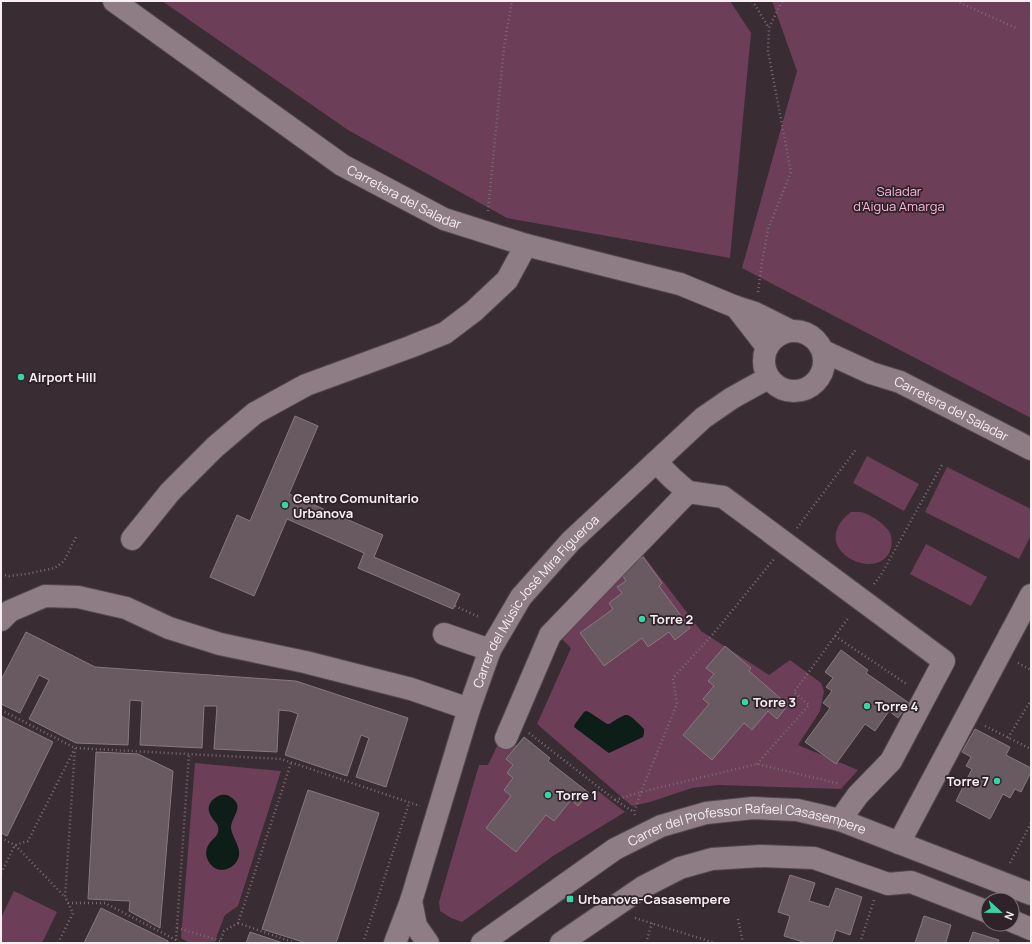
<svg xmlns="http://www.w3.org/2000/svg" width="1032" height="944" font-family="Manrope,sans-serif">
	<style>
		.green { fill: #6c3e58 }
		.water { fill: #0d1d17 }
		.building { fill: #695961; stroke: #887880 }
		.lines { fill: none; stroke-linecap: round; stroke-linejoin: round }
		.minor-casing { stroke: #54494f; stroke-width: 24 }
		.path { stroke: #796d73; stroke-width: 2.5; stroke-dasharray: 1 3; stroke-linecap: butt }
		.minor { stroke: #8e7d85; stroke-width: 22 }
		.poi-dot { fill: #37d4a6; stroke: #2f2229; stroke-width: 1.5 }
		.labels { text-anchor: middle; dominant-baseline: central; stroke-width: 3.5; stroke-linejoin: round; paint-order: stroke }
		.park-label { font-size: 13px; fill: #fcb8dc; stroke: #2f2229 }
		.street-label { font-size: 13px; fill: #f8eff3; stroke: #2f2229 }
		.poi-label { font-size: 13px; font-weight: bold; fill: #f8eff3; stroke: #2f2229; text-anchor: start }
	</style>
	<rect width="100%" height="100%" fill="#3a2c33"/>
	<!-- green -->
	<g class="green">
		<polygon points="162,1 730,1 751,33 730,258 507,218 348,130"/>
		<polygon points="772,1 1031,1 1031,418 742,268 797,71"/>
		<polygon points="867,456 919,484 904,511 853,483"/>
		<polygon points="947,467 1031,509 1031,535 1019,559 925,512"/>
		<path d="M851,512c3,0 6,0 9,0 9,1 26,13 30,21 2,5 2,10 1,15 -10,38 -88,1 -40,-36z"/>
		<polygon points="926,544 987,577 971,606 910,574"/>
		<polygon points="640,551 701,631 769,675 790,660 821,683 824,691 820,711 798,745 858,770 841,789 718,785 692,788 650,802 632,806 537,724 571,648 559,636"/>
		<polygon points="512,742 592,801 598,791 625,812 553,856 462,922 451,918 440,911 439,902 479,765 488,765 498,744"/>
		<polygon points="195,763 281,771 238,906 225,915 214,943 189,943 181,938"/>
		<polygon points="14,891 57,912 42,943 1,943 1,918"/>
	</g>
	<!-- water -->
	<g class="water">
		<path d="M586,711l3,1 18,12h2c4,-2 14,-10 18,-9 4,0 14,11 17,14v4l-1,4 -34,16 -3,-2 -32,-24 1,-3 9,-12z"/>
		<path d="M221,795c4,-1 8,0 11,3 13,9 -1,19 -1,30 1,8 7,15 8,23 2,14 -16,25 -27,15 -6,-6 -8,-15 -3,-22 3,-5 8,-7 9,-12 2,-8 -4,-10 -7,-16 -6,-10 1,-18 10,-21z"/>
	</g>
	<!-- building -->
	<g class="building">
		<polygon points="295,416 318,426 289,494 383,535 374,557 460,594 453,609 358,568 364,553 287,519 254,596 210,577 237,515 250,521"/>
		<polygon points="643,557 662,583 659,586 690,628 675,640 669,632 648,647 642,638 604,666 580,633 613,609 609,603 622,593 617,587 626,581 621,573"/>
		<polygon points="26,632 95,667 296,681 408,718 386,787 356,777 369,738 361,735 347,776 285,755 298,714 290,711 279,710 277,752 214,749 217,706 204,706 202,748 140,745 142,701 130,700 128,745 76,743 29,719 49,680 39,675 20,713 1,704 1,680"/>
		<polygon points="725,646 751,668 749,671 788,705 777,719 768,711 752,730 744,723 712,760 683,735 709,704 703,699 714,686 708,681 714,674 706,668"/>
		<polygon points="841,650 868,670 866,673 909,703 898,718 889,711 875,731 865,724 836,764 805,742 830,708 823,703 832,691 826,687 833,678 825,672"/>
		<polygon points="1,716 53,742 7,836 1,833"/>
		<polygon points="975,729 1010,747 1006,755 1031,768 1031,772 1021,792 1015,789 1010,798 1003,794 990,819 956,801 972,769 966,766 971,757 962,752"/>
		<polygon points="524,737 550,758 548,761 589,793 578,806 571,800 554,821 546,815 516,852 486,828 511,796 504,790 513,778 507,773 513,765 506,759"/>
		<polygon points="96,752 138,754 173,771 160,928 129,911 130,901 88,899"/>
		<polygon points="308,790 379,813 336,943 306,943 262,929"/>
		<polygon points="790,875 815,883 809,901 829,907 836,888 862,897 850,935 836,930 832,943 806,943 784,936 790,916 778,912"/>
		<polygon points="101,908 168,941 168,943 84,943"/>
		<polygon points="924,916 951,925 946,942 948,943 915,943"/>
		<polygon points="250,932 283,943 246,943"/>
		<polygon points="973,932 999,940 998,943 969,943"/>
	</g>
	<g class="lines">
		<!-- minor casing -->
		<g class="minor-casing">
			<g id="minor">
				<path id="s1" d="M114,1l228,164 102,54 82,26 154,39 56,23 19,6 36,18"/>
				<polyline points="736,307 767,347"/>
				<circle cx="794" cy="361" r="30"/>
				<path id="s2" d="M823,351l48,22 29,9 131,67"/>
				<polyline points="656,462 672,478 688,492"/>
				<polyline points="132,539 170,492 215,447 255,413 306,385 410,347 445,333 474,311 507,280 526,245"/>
				<polyline points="1,620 10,611 45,596 78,597 126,608 169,628 220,644 305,662 411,689 469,709"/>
				<polyline points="444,634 490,650"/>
				<polyline points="506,738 550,635 688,492 723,497 944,661 891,761 858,795 840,820"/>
				<polyline points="899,843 1031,595"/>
				<polyline points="411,901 416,926 428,943"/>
				<polyline points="1012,921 1031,929"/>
				<path id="s3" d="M395,943l16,-42 58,-192 21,-59 31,-53 50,-56 132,-123 29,-20 36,-20"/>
				<path id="s4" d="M482,943l133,-94 46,-23 45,-13 47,-5 44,2 43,10 191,74"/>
				<polyline points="561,943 643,887 680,868 712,859 760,856 814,858 888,884 911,882 988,912"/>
			</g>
		</g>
		<!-- path -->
		<g class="path">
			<polyline points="752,1 755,5 769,28"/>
			<polyline points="956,1 1016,28"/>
			<polyline points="488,211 504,47 512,1"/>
			<polyline points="758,292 762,262 768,229 791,172 768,51 769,28 782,1"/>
			<polyline points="797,528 857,448"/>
			<polyline points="1,574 9,576 26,574 55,568 64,561 77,535"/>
			<polyline points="874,584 881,575 943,463"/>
			<polyline points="455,606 479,617"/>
			<polyline points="835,636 908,685"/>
			<polyline points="1018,663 1031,670"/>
			<polyline points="1,710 75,748 281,759 420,806"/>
			<polyline points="985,726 1031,749"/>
			<polyline points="529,733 615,800 634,812"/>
			<polyline points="1008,738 1031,700"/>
			<polyline points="757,764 809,705 794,692 849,617"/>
			<polyline points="615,800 641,792 757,764 840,784"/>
			<polyline points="635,815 634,812 641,792 677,704 673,678 714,633 774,559"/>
			<polyline points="1,838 15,845 65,897"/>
			<polyline points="1010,863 1031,823"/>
			<polyline points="1,873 15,845 28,841 74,750"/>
			<polyline points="68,903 105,903 176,940"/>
			<polyline points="635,918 715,943"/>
			<polyline points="738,919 743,943"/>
			<polyline points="238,923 295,943"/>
			<polyline points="177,928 221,941"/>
			<polyline points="58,943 73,913 65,897 75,748"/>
			<polyline points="179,943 176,940 189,754"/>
			<polyline points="220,943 224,931 238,923 291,763"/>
			<polyline points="363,943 409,803"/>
			<polyline points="646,943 652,923"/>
			<polyline points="860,943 874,900"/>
		</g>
		<!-- minor -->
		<use href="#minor" class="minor"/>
	</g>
	<!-- markers -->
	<g class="poi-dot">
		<circle cx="21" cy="377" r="4"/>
		<circle cx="285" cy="505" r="4"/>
		<circle cx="642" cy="619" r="4"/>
		<circle cx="745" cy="702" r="4"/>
		<circle cx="867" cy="706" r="4"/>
		<circle cx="997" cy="781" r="4"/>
		<circle cx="548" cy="795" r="4"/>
		<rect x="566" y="895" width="8" height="8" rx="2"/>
	</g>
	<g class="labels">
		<!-- park labels -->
		<g class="park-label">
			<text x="899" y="191">Saladar<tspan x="899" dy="15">d’Aigua Amarga</tspan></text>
		</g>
		<!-- street labels -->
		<g class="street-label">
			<text stroke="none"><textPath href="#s1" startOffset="351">Carretera del Saladar</textPath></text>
			<text stroke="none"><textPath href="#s2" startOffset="141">Carretera del Saladar</textPath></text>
			<text stroke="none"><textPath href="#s3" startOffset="374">Carrer del Músic José Mira Figueroa</textPath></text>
			<text stroke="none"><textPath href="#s4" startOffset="301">Carrer del Professor Rafael Casasempere</textPath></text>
		</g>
		<!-- poi labels -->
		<g class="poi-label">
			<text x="29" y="377">Airport Hill</text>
			<text x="293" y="498">Centro Comunitario<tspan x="293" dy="15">Urbanova</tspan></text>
			<text x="650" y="619">Torre 2</text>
			<text x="753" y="702">Torre 3</text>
			<text x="875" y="706">Torre 4</text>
			<text x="989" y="781" text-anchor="end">Torre 7</text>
			<text x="556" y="795">Torre 1</text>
			<text x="578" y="899">Urbanova-Casasempere</text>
		</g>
	</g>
	<!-- border -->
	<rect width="1032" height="944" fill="none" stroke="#f8eff3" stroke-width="4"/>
	<!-- north arrow -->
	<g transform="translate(1000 912) rotate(112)"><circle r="19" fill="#2f2229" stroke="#7f747a"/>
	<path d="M0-3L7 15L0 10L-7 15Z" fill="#37d4a6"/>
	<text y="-6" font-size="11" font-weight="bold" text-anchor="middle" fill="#f8eff3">N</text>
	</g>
</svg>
